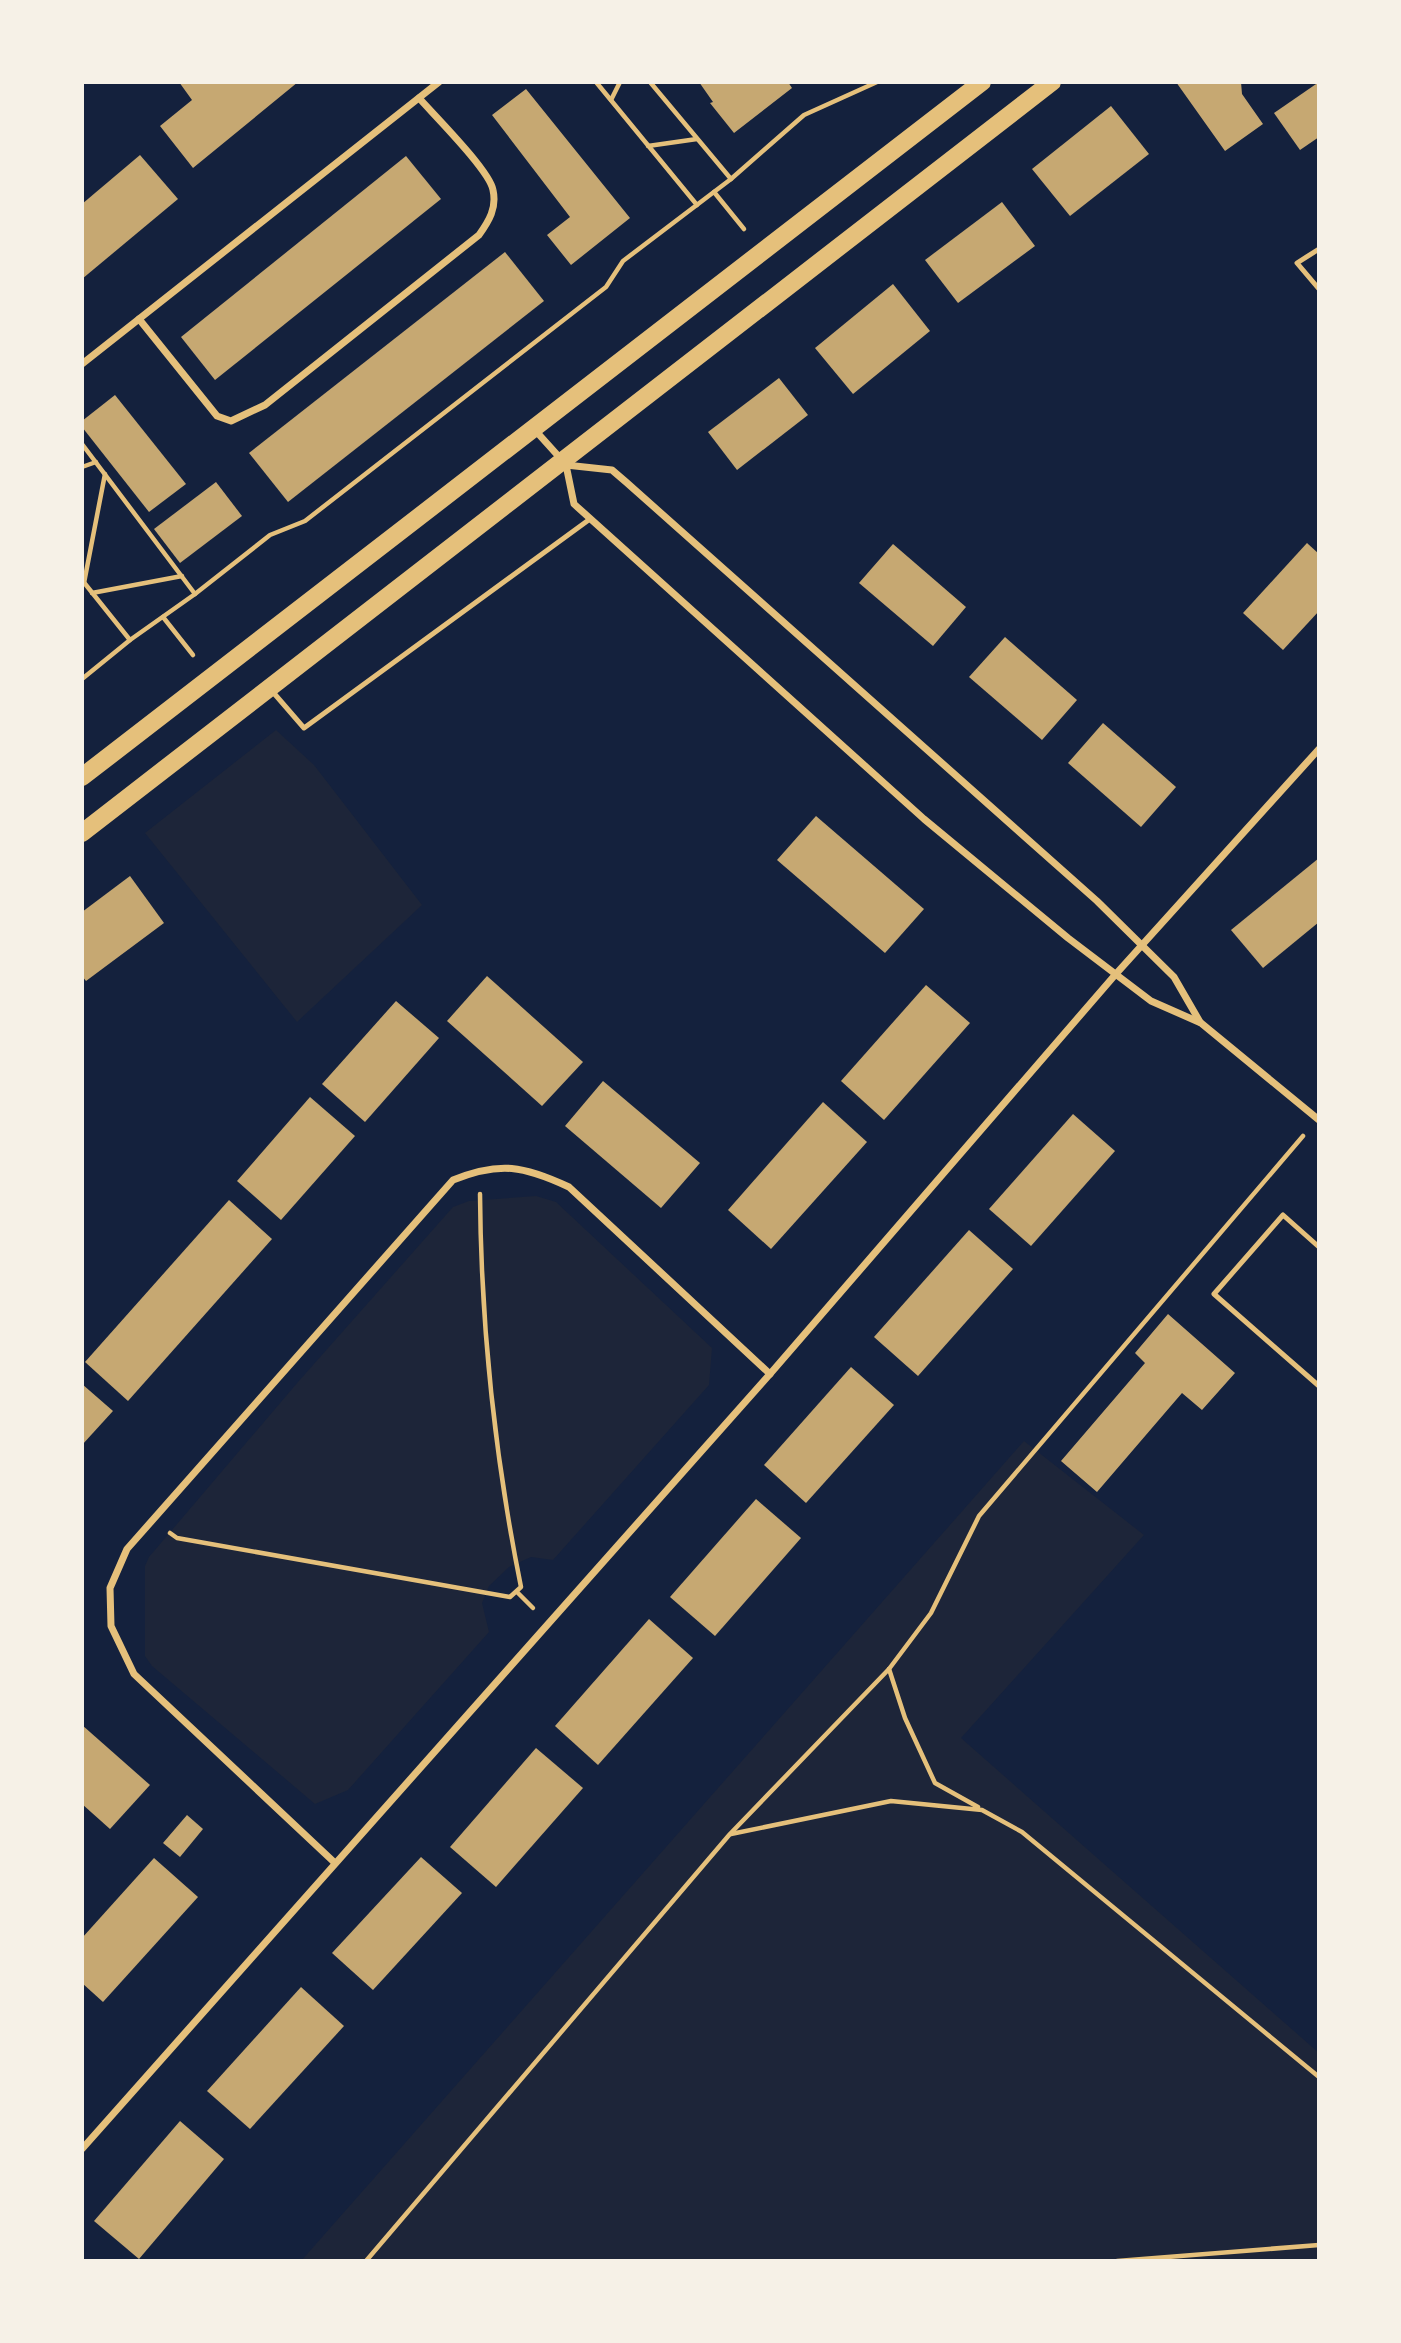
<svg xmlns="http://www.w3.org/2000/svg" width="1401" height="2343" font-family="Commissioner,sans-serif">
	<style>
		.green { fill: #1d2539 }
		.building { fill: #c6a872 }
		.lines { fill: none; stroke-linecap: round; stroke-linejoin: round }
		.path { stroke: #e5c07b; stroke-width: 4.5 }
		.service { stroke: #e5c07b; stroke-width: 5 }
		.minor { stroke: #e5c07b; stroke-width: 7 }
		.primary { stroke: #e5c07b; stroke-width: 18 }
	</style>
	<rect width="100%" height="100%" fill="#14213d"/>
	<!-- green -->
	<g class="green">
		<polygon points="276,730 314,765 422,905 297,1022 145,833"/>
		<polygon points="536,1196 556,1202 712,1348 709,1385 553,1560 531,1557 509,1567 489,1586 482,1603 489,1632 348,1790 315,1804 152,1666 145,1656 145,1566 149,1557 298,1382 453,1207 469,1201"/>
		<polygon points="1024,1441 1144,1535 961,1738 1319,2053 1319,2261 301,2261"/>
	</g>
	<!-- building -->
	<g class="building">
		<polygon points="179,82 298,82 193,168 160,126 192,100"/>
		<polygon points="699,82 788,82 792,88 734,133 710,103 713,102"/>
		<polygon points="1176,82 1241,82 1242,94 1263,124 1225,151"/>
		<polygon points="1319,82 1319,137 1300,150 1274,113"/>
		<polygon points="526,89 630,218 571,265 547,235 570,217 492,115"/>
		<polygon points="1111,106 1149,154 1070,216 1032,169"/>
		<polygon points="140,155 178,199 82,279 82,204"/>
		<polygon points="406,156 441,199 215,380 181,337"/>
		<polygon points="1002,202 1035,246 958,303 925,260"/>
		<polygon points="505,252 544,301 288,502 249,453"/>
		<polygon points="893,284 930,331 853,394 815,348"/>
		<polygon points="779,378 808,415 737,470 708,432"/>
		<polygon points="115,395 186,484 149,512 82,427 82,421"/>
		<polygon points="216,482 242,516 180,563 154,529"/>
		<polygon points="1307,543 1319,554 1319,611 1283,650 1243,613"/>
		<polygon points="893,544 966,607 933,646 859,583"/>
		<polygon points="1005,637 1077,700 1042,740 969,677"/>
		<polygon points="1103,723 1176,787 1141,827 1068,763"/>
		<polygon points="816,816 924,909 885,953 777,860"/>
		<polygon points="1319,858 1319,922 1263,968 1231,930"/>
		<polygon points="130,876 164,923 86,981 82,976 82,912"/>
		<polygon points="487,976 583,1062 542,1106 447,1021"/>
		<polygon points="926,985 970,1023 884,1120 841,1081"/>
		<polygon points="396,1001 439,1038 365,1122 322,1084"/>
		<polygon points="603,1081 700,1163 661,1208 565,1126"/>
		<polygon points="310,1097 355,1136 281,1220 237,1181"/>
		<polygon points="823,1102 867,1142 771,1249 728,1210"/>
		<polygon points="1073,1114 1115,1151 1031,1246 989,1209"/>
		<polygon points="229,1200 272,1239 128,1401 85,1362"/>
		<polygon points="969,1230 1013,1269 918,1376 874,1337"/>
		<polygon points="1168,1314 1235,1373 1202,1410 1182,1393 1097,1492 1061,1461 1145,1363 1135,1353"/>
		<polygon points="851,1367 894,1405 806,1503 764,1465"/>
		<polygon points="82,1384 113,1411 82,1445"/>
		<polygon points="756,1499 801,1538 715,1636 670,1597"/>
		<polygon points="649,1619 693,1658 598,1765 555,1726"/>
		<polygon points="82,1725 150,1785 110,1829 82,1804"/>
		<polygon points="536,1748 583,1788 496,1887 450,1847"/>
		<polygon points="187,1815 203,1829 180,1857 163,1843"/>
		<polygon points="421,1857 462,1893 373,1990 332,1953"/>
		<polygon points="154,1858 198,1897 103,2002 82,1983 82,1938"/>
		<polygon points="301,1987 344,2026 250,2129 207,2091"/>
		<polygon points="180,2121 224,2159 139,2259 94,2221"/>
	</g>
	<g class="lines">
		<!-- path -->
		<g class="path">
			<polyline points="596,82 697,205"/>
			<polyline points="650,82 731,179"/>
			<polyline points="611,100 620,82"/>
			<polyline points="648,146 697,139"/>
			<polyline points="714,192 744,229"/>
			<polyline points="82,444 195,594 130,640"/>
			<polyline points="82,467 96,462"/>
			<polyline points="82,580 130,640 82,679"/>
			<polyline points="84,583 105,474"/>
			<polyline points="92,593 182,576"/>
			<polyline points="195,594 270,535 305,521 606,287 623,261 731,179 804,115 877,82"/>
			<polyline points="163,617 193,655"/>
			<path d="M170,1533l7,5 333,59 11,-10c-26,-129 -40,-261 -41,-393"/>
			<polyline points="517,1592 533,1608"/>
			<polyline points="889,1669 905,1718 935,1783 978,1807"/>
			<polyline points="731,1834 891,1801 982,1810 1022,1832 1319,2077"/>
			<polyline points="366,2261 730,1834 889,1669 931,1613 979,1516 1303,1136"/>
			<polyline points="1117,2261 1319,2245"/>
		</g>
		<!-- service -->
		<g class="service">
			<polyline points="1319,249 1297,263 1319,289"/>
			<polyline points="272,691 304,728 590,519"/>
			<polyline points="1319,1247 1283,1215 1214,1294 1319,1386"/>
		</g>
		<!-- minor -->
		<g class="minor">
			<path d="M139,319l78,97 14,5 34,-16 214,-170c10,-14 18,-27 14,-45 -3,-19 -58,-74 -74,-92"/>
			<polyline points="82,364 439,82"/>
			<polyline points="534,429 561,459"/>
			<polyline points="566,465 574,504 924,819 1068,938 1151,1001 1201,1023 1319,1120"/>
			<polyline points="566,465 612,470 626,482 1097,901 1174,977 1200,1022"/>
			<path d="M335,1863l-201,-189 -23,-48 -1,-38 17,-39 326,-369c47,-19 71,-14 116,7l201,187"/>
			<polyline points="82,2149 770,1374 1115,975 1319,749"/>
		</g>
		<!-- primary -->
		<g class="primary">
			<polyline points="82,777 982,82"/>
			<polyline points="82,833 1052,82"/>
		</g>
	</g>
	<!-- border -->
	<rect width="1401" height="2343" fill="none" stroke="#f6f1e7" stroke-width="168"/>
</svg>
